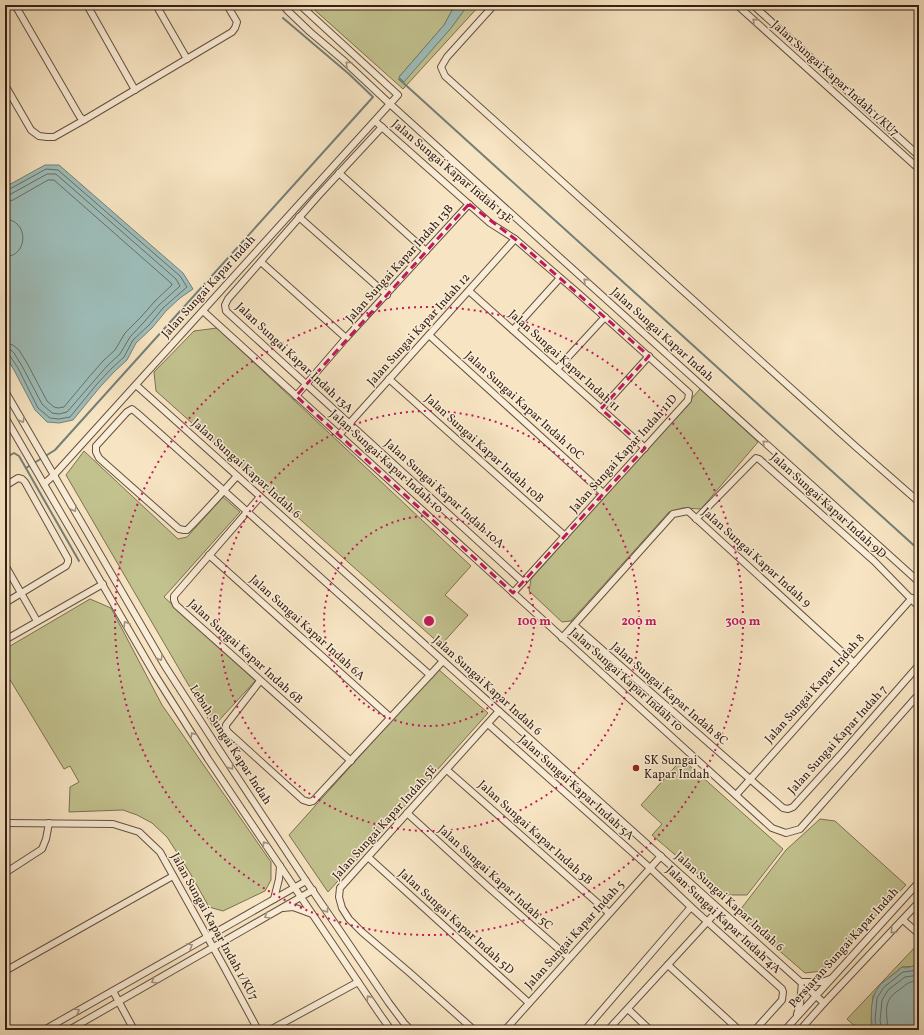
<svg xmlns="http://www.w3.org/2000/svg" width="924" height="1035" font-family="Vollkorn,serif">
	<style>
		.green { fill: #c2c28f; stroke: #7b7152 }
		.water { fill: #9ebeba; stroke: #747f78 }
		.lines { fill: none; stroke-linecap: round; stroke-linejoin: round }
		.shore { stroke: #696f68; stroke-width: 1 }
		.stream { stroke: #747f78; stroke-width: 2 }
		.street-casing { stroke: #655140; stroke-width: 8 }
		.street { stroke: #faedd7; stroke-width: 6 }
		.oneway { stroke: #a19180 }
		.marked { fill: none; stroke: #c2185b; stroke-width: 3; stroke-dasharray: 8 5; stroke-linejoin: round }
		.ring { fill: none; stroke: #c2185b; stroke-width: 2; stroke-dasharray: 2 4 }
		.poi-dot { fill: #8f2418; stroke: #faedd7; stroke-width: 1.5 }
		.labels { text-anchor: middle; dominant-baseline: central; stroke-width: 3; stroke-linejoin: round; paint-order: stroke }
		.street-label { font-size: 12px; fill: #342015; stroke: #faedd7 }
		.poi-label { font-size: 12px; fill: #342015; stroke: #faedd7; text-anchor: start }
		.centre { fill: #c2185b; stroke: #faedd7; stroke-width: 2 }
		.ring-label { font-size: 12px; text-anchor: middle; font-weight: bold; fill: #c2185b; stroke: #faedd7; stroke-width: 3; stroke-linejoin: round; paint-order: stroke }
	</style>
	<rect width="100%" height="100%" fill="#f7e4c2"/>
	<filter id="stains"><feTurbulence type="fractalNoise" baseFrequency=".005" numOctaves="4"/><feColorMatrix values="0 0 0 0 .2 0 0 0 0 .09 0 0 0 0 .02 0 0 0 .5 -.17"/></filter>
	<radialGradient id="worn" r=".72"><stop offset=".6" stop-color="#630" stop-opacity="0"/><stop offset="1" stop-color="#630" stop-opacity=".3"/></radialGradient>
	<!-- green -->
	<g class="green">
		<polygon points="309,5 455,5 444,25 399,77 404,81 451,28 468,5 480,5 403,89"/>
		<polygon points="217,328 471,566 445,595 468,615 441,645 156,391 154,372 194,331"/>
		<polygon points="700,389 758,442 701,509 683,508 669,512 571,621 562,622 529,591 531,579"/>
		<polygon points="84,451 178,539 187,537 223,497 240,512 164,597 256,680 213,727 66,475"/>
		<polygon points="90,599 111,608 162,705 271,862 271,880 265,891 223,911 209,907 190,873 167,837 152,823 137,815 123,810 69,812 70,787 79,782 70,766 64,769 6,673 5,649"/>
		<polygon points="438,669 488,713 328,892 289,835"/>
		<polygon points="682,759 783,849 747,895 722,895 652,835 662,824 641,805"/>
		<polygon points="820,819 835,821 906,885 822,971 805,973 737,914 786,850"/>
		<polygon points="918,944 919,945 919,966 902,967 881,984 873,996 871,1022 873,1030 859,1030 847,1019"/>
	</g>
	<!-- water -->
	<g class="water">
		<polygon points="455,5 468,5 451,28 404,82 399,77 444,25"/>
		<polygon points="45,165 59,165 183,273 193,289 180,298 166,311 152,328 136,343 127,360 114,372 100,387 73,420 59,423 47,422 35,410 14,370 5,355 5,244 8,238 5,231 5,187"/>
		<path d="M913,966h6v64h-46c-3,-16 -3,-35 9,-47 6,-5 14,-10 20,-16l4,1z"/>
	</g>
	<g class="lines">
		<!-- shore -->
		<g class="shore">
			<polyline points="5,190 8,190 46,169 58,170 180,276 187,287 163,308 149,325 133,340 124,357 111,369 97,384 70,417 59,419 50,418 38,408 18,368 10,356 8,354 5,354"/>
			<polyline points="5,195 11,194 47,174 56,174 176,279 180,286 159,305 145,321 130,337 120,354 107,366 94,381 67,412 59,414 52,413 42,404 22,366 14,353 11,350 5,349"/>
			<polyline points="5,202 13,200 48,180 54,180 171,283 172,285 155,301 141,317 125,333 115,350 103,361 89,377 64,407 58,408 54,407 47,401 27,363 19,350 13,345 5,343"/>
			<path d="M5,219c24,1 24,37 0,38"/>
			<polyline points="877,1030 875,1021 877,998 884,987 903,972 919,970"/>
			<polyline points="882,1030 880,1021 882,1000 888,990 905,977 919,975"/>
			<path d="M888,1030c-1,-18 -6,-29 11,-40 8,-6 9,-9 20,-9"/>
		</g>
		<!-- stream -->
		<g class="stream">
			<polyline points="399,79 919,550"/>
			<polyline points="5,458 14,453 19,456 79,561"/>
			<polyline points="26,468 55,450 373,97 349,74 283,18"/>
		</g>
		<!-- street casing -->
		<g class="street-casing">
			<g id="street">
				<polyline points="15,5 80,117 84,120 232,32 235,28 237,22 227,5"/>
				<polyline points="87,5 135,90"/>
				<polyline points="156,5 187,59"/>
				<polyline points="283,5 287,10 310,32 343,60 390,104 919,582"/>
				<polyline points="494,5 447,57 441,67 445,76 855,446 919,502"/>
				<polyline points="737,5 919,169"/>
				<polyline points="753,5 919,156"/>
				<polyline points="5,85 31,130 39,136 47,137 54,137 84,120"/>
				<polyline points="375,121 490,223 515,239 578,293 689,393 688,400 513,593"/>
				<polyline points="382,127 318,196 228,299 225,305 226,311 523,582"/>
				<polyline points="339,173 426,251"/>
				<polyline points="299,217 387,295"/>
				<polyline points="261,262 346,338"/>
				<polyline points="469,291 645,448"/>
				<polyline points="203,311 772,828 786,833 800,829 919,694"/>
				<polyline points="513,330 560,278"/>
				<polyline points="429,335 603,493"/>
				<polyline points="557,369 605,317"/>
				<polyline points="389,379 565,536"/>
				<polyline points="136,385 824,1003"/>
				<polyline points="5,391 165,666 218,748 306,881 389,1003 404,1023 411,1030"/>
				<polyline points="296,396 346,338 469,204"/>
				<polyline points="601,409 649,356"/>
				<polyline points="5,417 155,675 208,759 379,1013 391,1030"/>
				<polyline points="339,435 515,239"/>
				<path d="M237,476c-16,18 -33,37 -50,54h-3l-5,-1 -80,-71 -3,-6v-6l31,-34 5,-3 5,4c98,87 194,175 293,262l-117,126 -4,1 -6,-2 -75,-68 -2,-3v-4l34,-44"/>
				<polyline points="44,484 54,475 398,95 300,5"/>
				<polyline points="5,486 18,478 22,479 25,482 68,559 68,562 66,566 5,603"/>
				<polyline points="260,497 174,596 174,600 176,605 351,761"/>
				<polyline points="696,519 751,463 756,458 759,459 874,561 919,607"/>
				<polyline points="209,555 390,717"/>
				<polyline points="5,565 37,621"/>
				<polyline points="574,625 783,808 788,809 793,807 842,753 919,665"/>
				<polyline points="562,638 673,514 688,511 854,663"/>
				<polyline points="5,640 103,584"/>
				<polyline points="430,675 443,661"/>
				<polyline points="488,724 650,868 691,907 782,989 783,992 782,1000 755,1030"/>
				<polyline points="447,770 609,913"/>
				<polyline points="736,795 912,598"/>
				<polyline points="407,813 487,886 569,958"/>
				<polyline points="5,823 113,824 139,832 160,852 223,965 258,1030"/>
				<polyline points="368,857 529,1003"/>
				<polyline points="5,873 42,849 46,839 49,823"/>
				<polyline points="274,899 279,879 280,866"/>
				<polyline points="283,908 293,907 312,914"/>
				<polyline points="903,920 919,934"/>
				<polyline points="668,965 739,1030"/>
				<polyline points="5,971 173,876"/>
				<polyline points="802,982 822,982 830,979"/>
				<polyline points="113,991 134,1030"/>
				<polyline points="628,1009 650,1030"/>
				<polyline points="797,1014 800,1004 802,982"/>
				<polyline points="44,1030 306,881"/>
				<polyline points="69,1030 313,890"/>
				<polyline points="270,1030 358,982"/>
				<polyline points="474,1030 410,973 362,932 349,919 342,908 339,897 340,888 499,711"/>
				<polyline points="505,1030 661,856"/>
				<polyline points="585,1030 691,907"/>
				<polyline points="608,1030 719,909"/>
				<polyline points="785,1030 919,882"/>
				<polyline points="800,1030 824,1003 919,902"/>
			</g>
		</g>
		<!-- street -->
		<use href="#street" class="street"/>
	</g>
	<!-- one-way arrows -->
	<defs><path id="oneway-chevron" d="M-2-3.5L2.5 0L-2 3.5" fill="none" stroke-width="1.6" stroke-linecap="round" stroke-linejoin="round"/></defs>
	<g class="oneway">
		<use href="#oneway-chevron" transform="translate(755 21) rotate(-138)"/>
		<use href="#oneway-chevron" transform="translate(348 64) rotate(-137)"/>
		<use href="#oneway-chevron" transform="translate(586 281) rotate(-138)"/>
		<use href="#oneway-chevron" transform="translate(22 420) rotate(60)"/>
		<use href="#oneway-chevron" transform="translate(765 443) rotate(-138)"/>
		<use href="#oneway-chevron" transform="translate(74 509) rotate(60)"/>
		<use href="#oneway-chevron" transform="translate(126 624) rotate(-120)"/>
		<use href="#oneway-chevron" transform="translate(160 658) rotate(60)"/>
		<use href="#oneway-chevron" transform="translate(193 735) rotate(-122)"/>
		<use href="#oneway-chevron" transform="translate(231 767) rotate(56)"/>
		<use href="#oneway-chevron" transform="translate(265 844) rotate(-124)"/>
		<use href="#oneway-chevron" transform="translate(326 910) rotate(56)"/>
		<use href="#oneway-chevron" transform="translate(267 916) rotate(150)"/>
		<use href="#oneway-chevron" transform="translate(893 931) rotate(134)"/>
		<use href="#oneway-chevron" transform="translate(190 946) rotate(-30)"/>
		<use href="#oneway-chevron" transform="translate(154 981) rotate(150)"/>
		<use href="#oneway-chevron" transform="translate(369 998) rotate(-124)"/>
		<use href="#oneway-chevron" transform="translate(77 1011) rotate(-30)"/>
	</g>
	<!-- marked area -->
	<path class="marked" d="M469,204l46,35 134,117 -48,53 44,39 -132,145 -217,-197z"/>
	<!-- distance rings -->
	<g class="ring">
		<circle cx="429" cy="621" r="105"/>
		<circle cx="429" cy="621" r="210"/>
		<circle cx="429" cy="621" r="314"/>
	</g>
	<!-- markers -->
	<circle class="poi-dot" cx="636" cy="768" r="4"/>
	<g class="labels">
		<!-- street labels -->
		<g class="street-label">
			<text transform="translate(835 79) rotate(42)">Jalan Sungai Kapar Indah 1/KU7</text>
			<text transform="translate(452 172) rotate(40)">Jalan Sungai Kapar Indah 13E</text>
			<text transform="translate(400 264) rotate(-48)">Jalan Sungai Kapar Indah 13B</text>
			<text transform="translate(209 287) rotate(-48)">Jalan Sungai Kapar Indah</text>
			<text transform="translate(419 330) rotate(-48)">Jalan Sungai Kapar Indah 12</text>
			<text transform="translate(662 335) rotate(42)">Jalan Sungai Kapar Indah</text>
			<text transform="translate(294 358) rotate(43)">Jalan Sungai Kapar Indah 13A</text>
			<text transform="translate(564 361) rotate(42)">Jalan Sungai Kapar Indah 11</text>
			<text transform="translate(524 406) rotate(42)">Jalan Sungai Kapar Indah 10C</text>
			<text transform="translate(484 449) rotate(42)">Jalan Sungai Kapar Indah 10B</text>
			<text transform="translate(624 454) rotate(-48)">Jalan Sungai Kapar Indah 11D</text>
			<text transform="translate(386 462) rotate(42)">Jalan Sungai Kapar Indah 10</text>
			<text transform="translate(246 469) rotate(42)">Jalan Sungai Kapar Indah 6</text>
			<text transform="translate(444 494) rotate(42)">Jalan Sungai Kapar Indah 10A</text>
			<text transform="translate(828 506) rotate(42)">Jalan Sungai Kapar Indah 9D</text>
			<text transform="translate(756 558) rotate(42)">Jalan Sungai Kapar Indah 9</text>
			<text transform="translate(307 628) rotate(42)">Jalan Sungai Kapar Indah 6A</text>
			<text transform="translate(245 652) rotate(42)">Jalan Sungai Kapar Indah 6B</text>
			<text transform="translate(626 680) rotate(42)">Jalan Sungai Kapar Indah 10</text>
			<text transform="translate(487 686) rotate(42)">Jalan Sungai Kapar Indah 6</text>
			<text transform="translate(815 689) rotate(-48)">Jalan Sungai Kapar Indah 8</text>
			<text transform="translate(669 694) rotate(41)">Jalan Sungai Kapar Indah 8C</text>
			<text transform="translate(838 740) rotate(-48)">Jalan Sungai Kapar Indah 7</text>
			<text transform="translate(230 745) rotate(57)">Lebuh Sungai Kapar Indah</text>
			<text transform="translate(576 788) rotate(42)">Jalan Sungai Kapar Indah 5A</text>
			<text transform="translate(385 823) rotate(-48)">Jalan Sungai Kapar Indah 5E</text>
			<text transform="translate(535 833) rotate(42)">Jalan Sungai Kapar Indah 5B</text>
			<text transform="translate(495 878) rotate(42)">Jalan Sungai Kapar Indah 5C</text>
			<text transform="translate(729 902) rotate(42)">Jalan Sungai Kapar Indah 6</text>
			<text transform="translate(723 920) rotate(43)">Jalan Sungai Kapar Indah 4A</text>
			<text transform="translate(456 922) rotate(42)">Jalan Sungai Kapar Indah 5D</text>
			<text transform="translate(214 927) rotate(61)">Jalan Sungai Kapar Indah 1/KU7</text>
			<text transform="translate(575 935) rotate(-48)">Jalan Sungai Kapar Indah 5</text>
			<text transform="translate(844 948) rotate(-48)">Persiaran Sungai Kapar Indah</text>
		</g>
		<!-- poi labels -->
		<g class="poi-label">
			<text x="644" y="761">SK Sungai<tspan x="644" dy="14">Kapar Indah</tspan></text>
		</g>
	</g>
	<circle cx="429" cy="621" r="6" class="centre"/>
	<g class="ring-label">
		<text x="534" y="625">100 m</text>
		<text x="639" y="625">200 m</text>
		<text x="743" y="625">300 m</text>
	</g>
	<!-- margin -->
	<rect width="924" height="1035" fill="none" stroke="#f7e4c2" stroke-width="20"/>
	<rect x="6" y="6" width="912" height="1023" fill="none" stroke="#342015" stroke-width="2"/>
	<rect x="10" y="10" width="904" height="1015" fill="none" stroke="#342015"/>
	<rect width="100%" height="100%" filter="url(#stains)"/>
	<rect width="100%" height="100%" fill="url(#worn)"/>
</svg>
